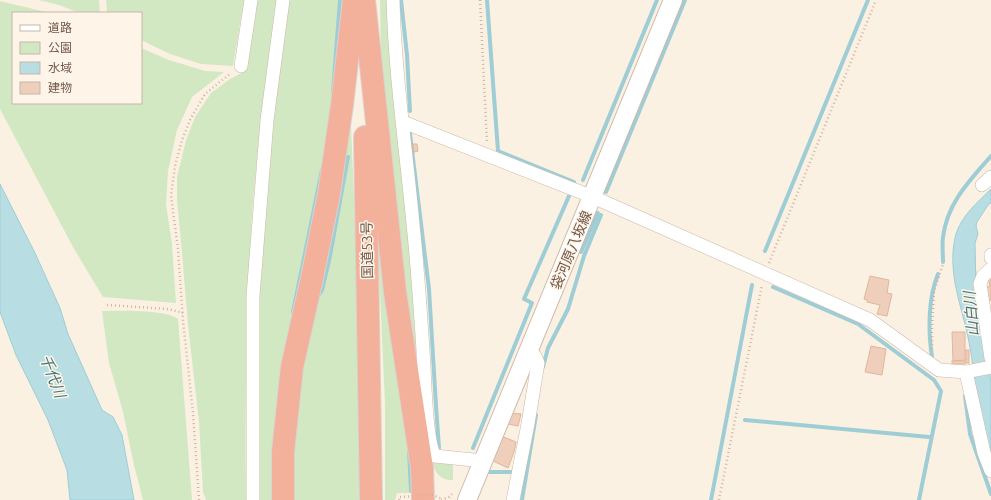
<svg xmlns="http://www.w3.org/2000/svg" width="991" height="500" font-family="Ubuntu,'Noto Sans JP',sans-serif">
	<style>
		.green { fill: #d2e8c2 }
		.water { fill: #b8dee3; stroke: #9ecdd5 }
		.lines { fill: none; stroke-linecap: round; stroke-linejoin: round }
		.stream { stroke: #9ecdd5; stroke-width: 4 }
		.building { fill: #efcfbb; stroke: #e1b59c }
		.street-casing { stroke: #cbb8a9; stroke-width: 14 }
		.secondary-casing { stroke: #d0baaa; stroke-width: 20 }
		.highway-casing { stroke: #dad3d0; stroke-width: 24 }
		.path { stroke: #d4b29e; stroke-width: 2.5; stroke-dasharray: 1 3; stroke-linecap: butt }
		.street { stroke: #fff; stroke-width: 13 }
		.secondary { stroke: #fff; stroke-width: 18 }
		.highway { stroke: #f3b09b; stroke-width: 22 }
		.path-bridge { stroke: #d4b29e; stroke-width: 2.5; stroke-dasharray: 1 3; stroke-linecap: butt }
		.labels { text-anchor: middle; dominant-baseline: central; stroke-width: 3; stroke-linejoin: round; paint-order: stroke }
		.street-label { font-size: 14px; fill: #71574a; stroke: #fef5e8 }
		.water-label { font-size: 15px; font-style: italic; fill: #42757d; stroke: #fef5e8 }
	</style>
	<rect width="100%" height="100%" fill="#fbf1e2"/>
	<!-- green -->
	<g class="green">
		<polygon points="39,0 99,0 100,13 79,13 59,5"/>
		<polygon points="106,0 244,0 233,66 201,64 170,54 141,40 141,13 107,13"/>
		<path d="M257,0h20c-9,72 -20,144 -25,216 -6,95 -7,189 -6,284h-40l-3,-8 -4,-70 -11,-97 -6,-72 -5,-53v-23l9,-37 9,-23 16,-24 19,-14 17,-9z"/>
		<path d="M288,0h57l-4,61 -66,439h-16c-1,-72 -3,-145 1,-217 5,-95 16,-189 28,-283z"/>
		<polygon points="380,0 389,0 410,226 419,391 407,318 381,60"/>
		<polygon points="0,1 50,13 13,13 13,103 141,103 141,48 169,60 205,71 224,72 192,97 177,130 168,171 166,204 172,244 176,303 103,297 73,247 0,109"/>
		<polygon points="347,124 351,125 356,248 364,500 290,500 294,419"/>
		<polygon points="376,205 418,493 397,493 395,500 385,500 385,404"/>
		<path d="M102,311c18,0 62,-2 76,8l14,181h-49l-9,-35 -11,-53 -14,-49z"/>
		<path d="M432,462l21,1v17c-12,1 -18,-7 -21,-18z"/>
	</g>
	<!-- water -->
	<g class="water">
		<polygon points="0,184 35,253 60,308 68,334 102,410 113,417 122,435 134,500 70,500 67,470 48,420 16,355 0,312"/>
		<path d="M991,189v14l-3,2 -11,17 -1,4 2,8 -3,9 1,45 11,61 4,35v72c-5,-19 -10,-38 -14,-57 -3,-19 -4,-38 -8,-57 -7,-36 -23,-71 -13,-108 6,-19 22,-32 35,-45z"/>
	</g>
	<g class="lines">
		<!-- stream -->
		<g class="stream">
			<polyline points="401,0 407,55 410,111"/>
			<polyline points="487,0 498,151 574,182"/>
			<polyline points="333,92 340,0"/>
			<polyline points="410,134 429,289 436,406 439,448"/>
			<polyline points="583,180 657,0"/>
			<polyline points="606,192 685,0"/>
			<polyline points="765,251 868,0"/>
			<polyline points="581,252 598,213"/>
			<path d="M943,262c0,-8 -1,-17 0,-25 4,-34 27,-57 48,-81"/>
			<polyline points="773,287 858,324 934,380 941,391 919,500"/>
			<polyline points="317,297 322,290 330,256 348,157"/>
			<polyline points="293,312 322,170"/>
			<path d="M932,357c-4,-26 -4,-59 6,-83"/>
			<polyline points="543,367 548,348 568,309 584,256 601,215"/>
			<polyline points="965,396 970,434 991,494"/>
			<polyline points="745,420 929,437"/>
			<polyline points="473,448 532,303 524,299 569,196"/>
			<polyline points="409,451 411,491"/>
			<polyline points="489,472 513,472"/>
			<polyline points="522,500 536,415"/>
			<polyline points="711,500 752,285"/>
		</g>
	</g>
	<!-- building -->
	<g class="building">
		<polygon points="413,144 417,144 418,151 414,152"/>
		<polygon points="870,276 889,280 887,293 892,294 887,316 877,314 880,305 867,302 867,300 864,299"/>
		<polygon points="988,277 991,277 991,300 987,301 985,288 990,286"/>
		<polygon points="952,332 965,332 965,360 953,361"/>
		<polygon points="871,346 886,349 882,375 865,372"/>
		<rect x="966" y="350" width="3" height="13"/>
		<rect x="952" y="361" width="13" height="3"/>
		<polygon points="511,413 521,414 518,426 508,424"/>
		<polygon points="501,436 516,442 514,452 508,468 491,460"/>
	</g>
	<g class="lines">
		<!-- street casing -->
		<g class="street-casing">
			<g id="street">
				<path d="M393,0c2,75 13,149 20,224 5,47 8,95 11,142 1,19 2,76 11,90l48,5"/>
				<polyline points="241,66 251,0"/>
				<polyline points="403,122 593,197 870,320 939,370 966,372 991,367"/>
				<polyline points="982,185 991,177"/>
				<polyline points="991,255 991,258"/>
				<polyline points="991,269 983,276 980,284 991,358"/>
				<polyline points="966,372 984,453 991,471"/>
				<polyline points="253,500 253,296 267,120 283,0"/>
				<polyline points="513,500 528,424 538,363 535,356 529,350"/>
			</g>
		</g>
		<!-- secondary casing -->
		<g class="secondary-casing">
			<polyline id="secondary" points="467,500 673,0"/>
		</g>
		<!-- highway casing -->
		<g class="highway-casing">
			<g id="highway">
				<polyline points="364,0 395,292 422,468 423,500"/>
				<polyline points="365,137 371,500"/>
				<polyline points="283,500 283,452 292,367 312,278 329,194 342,105 354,0"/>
			</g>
		</g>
		<!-- path -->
		<g class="path">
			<polyline points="480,0 487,143"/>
			<polyline points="769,263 876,0"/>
			<polyline points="107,305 168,309 183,313"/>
			<polyline points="932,349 932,327 934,292 943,264"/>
			<polyline points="199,500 193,413 183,321 178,249 171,196 175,166 182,140 191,118 205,94 231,73"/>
			<polyline points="399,500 400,497"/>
			<polyline points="441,500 449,497 452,494"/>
			<polyline points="719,500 762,285"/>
		</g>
		<!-- street -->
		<use href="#street" class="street"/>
		<!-- secondary -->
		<use href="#secondary" class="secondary"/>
		<!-- highway -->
		<use href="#highway" class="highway"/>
		<!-- path-bridge -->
		<polyline class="path-bridge" points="400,497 433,495 442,499"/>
	</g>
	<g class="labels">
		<!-- street labels -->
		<g class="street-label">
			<text transform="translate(367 250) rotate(-91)">国道53号</text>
			<text transform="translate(571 250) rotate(-67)">袋河原八坂線</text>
		</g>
		<!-- water labels -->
		<g class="water-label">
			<text transform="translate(971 314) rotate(-95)">山白川</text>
			<text transform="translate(53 376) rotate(69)">千代川</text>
		</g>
	</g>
	<!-- legend -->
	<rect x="12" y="12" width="130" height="92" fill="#fef5e8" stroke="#c6b6a9"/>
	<rect x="20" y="25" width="20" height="6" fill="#ffffff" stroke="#c6b6a9"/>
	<text x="48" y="32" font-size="12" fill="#71574a">道路</text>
	<rect x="20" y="42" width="20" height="12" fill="#d2e8c2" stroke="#c6b6a9"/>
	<text x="48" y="52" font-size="12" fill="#71574a">公園</text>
	<rect x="20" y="62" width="20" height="12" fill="#b8dee3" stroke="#c6b6a9"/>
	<text x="48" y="72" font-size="12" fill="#71574a">水域</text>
	<rect x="20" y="82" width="20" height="12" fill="#efcfbb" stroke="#c6b6a9"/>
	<text x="48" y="92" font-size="12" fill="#71574a">建物</text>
</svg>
